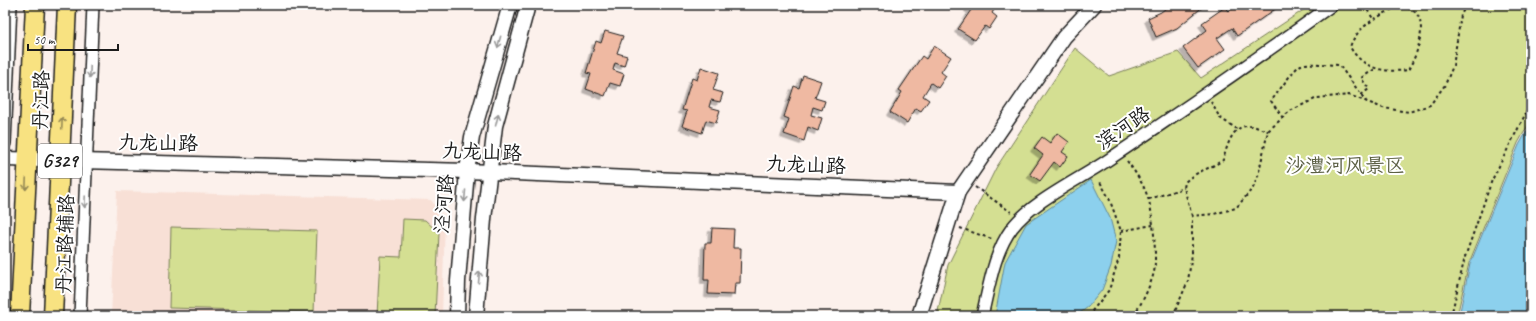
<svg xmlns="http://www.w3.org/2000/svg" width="1536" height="321" font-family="Caveat,'LXGW WenKai TC',sans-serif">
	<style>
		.built { fill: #f8e0d6 }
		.green { fill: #d4df92; stroke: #787e57 }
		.water { fill: #8cd0ed; stroke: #5f8899 }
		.building { fill: #efb9a2; stroke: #1c1c1c; filter: url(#shadow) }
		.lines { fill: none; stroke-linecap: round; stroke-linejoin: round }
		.minor-casing { stroke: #1c1c1c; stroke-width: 14 }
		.tertiary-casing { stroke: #1c1c1c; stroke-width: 17 }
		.trunk-casing { stroke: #1c1c1c; stroke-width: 21 }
		.path { stroke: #1c1c1c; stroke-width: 2; stroke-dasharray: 3 3; stroke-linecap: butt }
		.minor { stroke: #fff; stroke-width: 11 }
		.tertiary { stroke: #fff; stroke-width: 14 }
		.trunk { stroke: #f8e281; stroke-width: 18 }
		.oneway { stroke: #999 }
		.oneway2 { stroke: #958954 }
		.labels { text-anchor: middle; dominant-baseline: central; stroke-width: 4; stroke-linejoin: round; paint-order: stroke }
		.shield { fill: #fff; stroke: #606060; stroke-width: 1 }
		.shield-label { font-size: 19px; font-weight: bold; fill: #1c1c1c }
		.street-label { font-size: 20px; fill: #1c1c1c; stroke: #fff }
		.park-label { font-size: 20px; fill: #5c6045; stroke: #fff }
	</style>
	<defs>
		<filter id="shadow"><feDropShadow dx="-3.5" dy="3.5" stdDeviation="0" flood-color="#0004"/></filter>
	</defs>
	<rect width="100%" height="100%" fill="#fcf1ec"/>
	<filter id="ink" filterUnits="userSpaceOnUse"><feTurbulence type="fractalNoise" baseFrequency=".025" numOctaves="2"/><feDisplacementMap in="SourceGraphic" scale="8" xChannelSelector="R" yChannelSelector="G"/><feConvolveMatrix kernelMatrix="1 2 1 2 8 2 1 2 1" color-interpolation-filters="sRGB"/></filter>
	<g filter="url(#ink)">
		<!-- built -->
		<polygon class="built" points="117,191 431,200 445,219 442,316 111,316"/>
		<!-- green -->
		<g class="green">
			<polygon points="1311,5 1531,5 1531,120 1518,143 1469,263 1457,316 937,316 948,265 996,168 1075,48 1109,76 1178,52 1201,78"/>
			<polygon points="403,219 425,220 439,233 435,316 377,316 380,256 401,257"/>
			<polygon points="171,227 317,231 314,312 169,308"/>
		</g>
		<!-- water -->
		<g class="water">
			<polygon points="1531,124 1531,316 1459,316 1470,264 1519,145"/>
			<polygon points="1091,180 1110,218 1116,241 1111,266 1102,290 1088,307 1076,316 995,316 1005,262 1026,224"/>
		</g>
		<!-- building -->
		<g class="building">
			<polygon points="969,5 997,5 992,13 997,17 989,29 985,26 975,40 958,29 971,10 968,8"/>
			<polygon points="1170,5 1205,5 1177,28 1156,37 1148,18 1161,12"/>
			<polygon points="1238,5 1277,5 1278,7 1237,36 1232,28 1217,38 1225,49 1198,68 1183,48 1207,30 1202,23 1225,7 1229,11"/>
			<polygon points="605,31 623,36 617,53 627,56 624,66 615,63 613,70 624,74 620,86 610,83 605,96 586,89 591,74 586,73 596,41 601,43"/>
			<polygon points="934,46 951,57 941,72 946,76 938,88 931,83 923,96 929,100 921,111 916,108 907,123 890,112 902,92 899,90 922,56 926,59"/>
			<polygon points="701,67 719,73 713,90 723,93 720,102 711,100 709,107 720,110 716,123 706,120 702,133 682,126 687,111 682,110 692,78 697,80"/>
			<polygon points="803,75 821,81 815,98 825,101 822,110 813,107 811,115 822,118 818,131 808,127 804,141 784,134 789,119 784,117 794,86 799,88"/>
			<polygon points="1057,133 1069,142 1062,152 1068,156 1060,167 1054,162 1040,181 1030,174 1043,155 1034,148 1042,137 1050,143"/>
			<polygon points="712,228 734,229 733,248 741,248 740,283 735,283 734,295 708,294 709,280 704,280 705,243 711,243"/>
		</g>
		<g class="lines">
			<!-- minor casing -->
			<g class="minor-casing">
				<g id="minor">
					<polyline points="5,143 11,5"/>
					<polyline points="80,316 93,5"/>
					<path d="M982,316c7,-29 12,-64 30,-88 19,-26 68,-49 96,-68 75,-50 150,-102 224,-155"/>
				</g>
			</g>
			<!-- tertiary casing -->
			<g class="tertiary-casing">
				<g id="tertiary">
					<polyline points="5,159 467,171 958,192"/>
					<polyline points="457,316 458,281 467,171 472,137 510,5"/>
					<polyline points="476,316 484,219 495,126 528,5"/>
					<polyline points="919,316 958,192 1064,37 1094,5"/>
				</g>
			</g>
			<!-- trunk casing -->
			<g class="trunk-casing">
				<g id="trunk">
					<polyline points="20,316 35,5"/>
					<polyline points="53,316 67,5"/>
				</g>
			</g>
			<!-- path -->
			<g class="path">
				<polyline points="1364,5 1374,20"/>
				<path d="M1396,7c3,0 9,-1 12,1 24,8 9,48 0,62 -24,3 -45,-1 -58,-23 7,-21 28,-30 46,-40z"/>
				<polyline points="1361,95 1369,89 1361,78 1375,69"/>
				<polyline points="1211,102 1220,118 1237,129"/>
				<path d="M1283,118l-12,-17c7,-8 22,-32 30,-36 8,-3 29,0 38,0l27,36"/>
				<path d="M1127,161c9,12 17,24 21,37 5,13 9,61 6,74 -3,12 -13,35 -22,44"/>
				<polyline points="975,187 1011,212"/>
				<polyline points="1149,199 1184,188"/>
				<path d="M1192,216l-8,-28 1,-6c13,-12 25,-13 38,-22 4,-13 9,-36 27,-34 6,0 12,4 18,5"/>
				<polyline points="960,228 992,239"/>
				<polyline points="1121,231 1153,225"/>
				<polyline points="1138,310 1150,316"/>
				<polyline points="1088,316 1109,290 1119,258 1121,231 1109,198 1099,180"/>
				<polyline points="1173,316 1188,281 1192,254 1192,216 1214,214 1236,208 1253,188 1258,176 1268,131 1290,111 1317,98 1349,95 1383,108 1409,112 1430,105 1445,85 1453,66 1461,15 1466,5"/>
				<polyline points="1451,316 1465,257 1492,180 1531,103"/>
			</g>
			<!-- minor -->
			<use href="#minor" class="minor"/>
			<!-- tertiary -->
			<use href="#tertiary" class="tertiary"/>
			<!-- trunk -->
			<use href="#trunk" class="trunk"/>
		</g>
		<!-- one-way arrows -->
		<defs><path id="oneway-shaft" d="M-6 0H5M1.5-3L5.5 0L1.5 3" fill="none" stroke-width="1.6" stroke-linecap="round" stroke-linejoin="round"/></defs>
		<g class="oneway">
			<use href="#oneway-shaft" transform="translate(499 42) rotate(106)"/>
			<use href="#oneway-shaft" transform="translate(90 72) rotate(92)"/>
			<use href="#oneway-shaft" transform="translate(497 120) rotate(-76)"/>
			<use href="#oneway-shaft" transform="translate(465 196) rotate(95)"/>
			<use href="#oneway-shaft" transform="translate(85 202) rotate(92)"/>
			<use href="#oneway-shaft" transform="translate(479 277) rotate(-85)"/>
		</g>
		<g class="oneway2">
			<use href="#oneway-shaft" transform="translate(62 123) rotate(-88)"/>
			<use href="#oneway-shaft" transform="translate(26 184) rotate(92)"/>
		</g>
	</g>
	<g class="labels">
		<!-- shield labels -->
		<rect class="shield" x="38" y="144" width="44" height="34" rx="3"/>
		<g class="shield-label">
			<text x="60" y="161">G329</text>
		</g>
		<!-- street labels -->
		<g class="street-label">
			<text transform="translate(41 100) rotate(-88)">丹江路</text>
			<text transform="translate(1123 128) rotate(-34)">滨河路</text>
			<text transform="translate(158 143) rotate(1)">九龙山路</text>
			<text transform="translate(482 152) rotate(2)">九龙山路</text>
			<text transform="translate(806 165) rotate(2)">九龙山路</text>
			<text transform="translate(444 204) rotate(-85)">泾河路</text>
			<text transform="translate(65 244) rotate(-88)">丹江路辅路</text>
		</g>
		<!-- park labels -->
		<g class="park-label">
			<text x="1345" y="165">沙澧河风景区</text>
		</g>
	</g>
	<!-- margin -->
	<rect width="1536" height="321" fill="none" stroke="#fff" stroke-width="20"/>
	<rect x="10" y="10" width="1516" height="301" fill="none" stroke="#1c1c1c" stroke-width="1.5" filter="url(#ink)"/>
	<!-- scale -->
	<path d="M28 44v6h90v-6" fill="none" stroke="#1c1c1c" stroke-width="2"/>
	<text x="34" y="44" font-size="12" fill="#1c1c1c" stroke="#ffffff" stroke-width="3" paint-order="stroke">50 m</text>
</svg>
